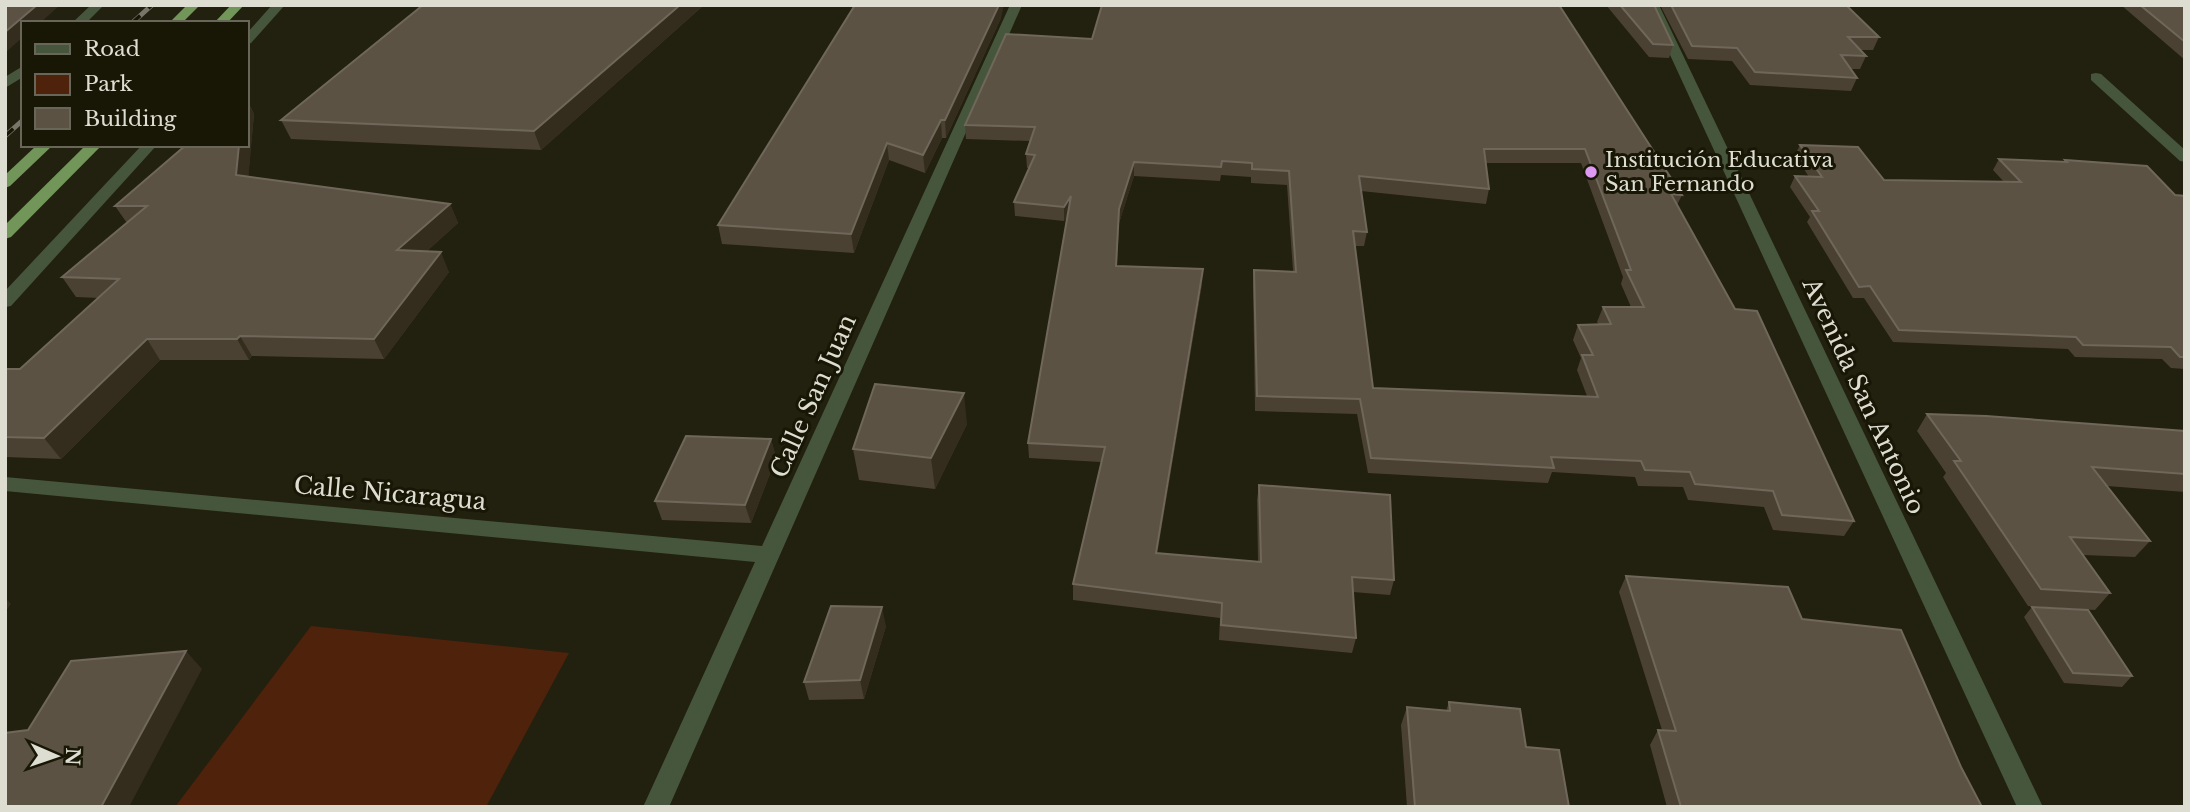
<svg xmlns="http://www.w3.org/2000/svg" width="2190" height="812" font-family="'Libre Baskerville',serif">
	<style>
		.green { fill: #4e220b }
		.lines { fill: none; stroke-linecap: round; stroke-linejoin: round }
		.minor { fill: #46563c; fill-rule: evenodd }
		.trunk { fill: #72965a; fill-rule: evenodd }
		.rail-casing { stroke: #787668; stroke-width: 5 }
		.rail { stroke: #181706; stroke-width: 3.5; stroke-dasharray: 11; stroke-linecap: butt }
		.wall { fill: #4b4132; fill-rule: evenodd }
		.shaded-wall { fill: #342d1d }
		.building { fill: #5b5243; stroke: #6f675a; stroke-width: 2; fill-rule: evenodd }
		.poi-dot { fill: #dd99f3; stroke: #181706; stroke-width: 2.5 }
		.labels { text-anchor: middle; dominant-baseline: central; stroke-width: 6; stroke-linejoin: round; paint-order: stroke }
		.far-poi-label { font-size: 21px; fill: #deddd2; stroke: #181706; text-anchor: start }
		.street-label { font-size: 24px; fill: #deddd2; stroke: #181706 }
	</style>
	<rect width="100%" height="100%" fill="#22200f"/>
	<!-- green -->
	<polygon class="green" points="311,626 569,653 486,807 175,807"/>
	<g class="lines">
		<!-- minor -->
		<g class="minor">
			<polygon points="91,5 104,5 86,23 72,23"/>
			<polygon points="272,5 285,5 251,43 247,44 247,33"/>
			<polygon points="1010,5 1022,5 669,807 643,807 755,562 5,491 5,477 762,546"/>
			<polygon points="1647,5 1659,5 2043,807 2017,807"/>
			<polygon points="23,66 23,77 5,88 5,77"/>
			<polygon points="2096,73 2101,74 2185,150 2185,162 2180,161 2091,80 2091,74"/>
			<polygon points="142,145 157,145 11,306 5,307 5,291"/>
		</g>
		<!-- trunk -->
		<g class="trunk">
			<polygon points="187,5 200,5 182,23 169,23"/>
			<polygon points="231,5 244,5 227,23 214,23"/>
			<polygon points="37,145 53,145 10,186 5,188 5,175"/>
			<polygon points="86,145 102,145 11,237 5,239 5,225"/>
		</g>
		<!-- rail casing -->
		<g class="rail-casing">
			<g id="rail">
				<polyline points="132,23 152,5"/>
				<polyline points="5,136 23,120"/>
			</g>
		</g>
		<!-- rail -->
		<use href="#rail" class="rail"/>
	</g>
	<!-- wall -->
	<g class="wall">
		<polygon points="423,5 704,5 541,150 291,139 281,120"/>
		<polygon points="1606,5 1654,5 1673,45 1669,58 1649,57"/>
		<polygon points="1660,5 1846,5 1879,37 1873,50 1860,50 1866,56 1860,69 1851,69 1857,78 1851,91 1750,85 1732,61 1688,59"/>
		<polygon points="2121,5 2185,5 2185,60"/>
		<path d="M1560,7l122,188 -5,10 177,316 -10,15 -71,-6 -9,-23 -76,-7 -5,-13 -45,-1 -3,-9 -83,-5 -4,11 -180,-10 -11,-59 -102,-3 -2,-126 1,-15 39,1 -6,-86 -36,-2v-6l-30,-2 -1,6 -86,-5 -15,47 -2,43 85,18 -45,269 101,9 -1,-62 2,-15 135,95 -4,15 -37,-3 3,46 -4,15 -133,-13 1,-22 -147,-18v-16l28,-122 -72,-4 -1,-15 39,-227 -3,5 -49,-5 -1,-14 15,-34h-2l-1,-14 4,-13 -64,-2 -1,-14 127,-86zM1486,163h95l42,114 -2,7 10,23h-28l-6,15 2,3h-21l-5,15 8,18 -4,12 10,26 -214,-8 -19,-142h10l3,-14 -6,-41 125,13 3,-15z"/>
		<polygon points="1001,18 946,138 942,138 925,173 889,160 854,253 722,244 718,225"/>
		<polygon points="247,100 254,114 248,177 450,204 458,223 427,251 449,272 384,359 252,356 249,360 160,360 61,459 5,457 5,369 20,369 99,298 76,297 62,277 127,223 115,206 247,145"/>
		<polygon points="1800,145 1884,180 2004,182 1993,170 1999,159 2063,162 2065,160 2175,195 2185,196 2185,369 2171,368 2162,359 2075,357 2068,349 1893,342 1864,298 1853,298 1807,222 1810,217 1790,187 1795,176 1809,177 1795,155"/>
		<polygon points="1927,414 2185,431 2185,492 2107,486 2150,541 2135,557 2083,555 2110,593 2095,610 2028,606 1943,477 1946,473 1917,431"/>
		<polygon points="967,424 935,489 859,480 853,449"/>
		<polygon points="771,439 776,458 751,523 662,520 655,501"/>
		<polygon points="1626,576 1802,619 1961,767 1982,807 1667,807 1650,745 1658,730 1662,730 1619,592"/>
		<polygon points="2032,607 2132,676 2122,687 2064,683 2024,617"/>
		<polygon points="886,626 864,699 809,700 804,682"/>
		<polygon points="1449,702 1526,747 1569,807 1407,807 1401,725 1407,707 1446,711"/>
	</g>
	<!-- shaded-wall -->
	<g class="shaded-wall">
		<polygon points="37,5 60,5 40,23 23,23 23,37 5,53 5,32"/>
		<polygon points="680,5 704,5 541,150 534,131"/>
		<polygon points="999,5 1004,5 1001,18 946,138 945,120"/>
		<polygon points="247,100 254,114 247,194 236,175 239,145 247,145"/>
		<polygon points="941,120 942,138 925,173 923,155"/>
		<polygon points="887,143 889,160 854,253 851,234"/>
		<polygon points="1134,162 1134,176 1119,223 1116,281 1119,209"/>
		<polygon points="1071,196 1071,210 1064,221 1064,207"/>
		<polygon points="450,204 458,223 406,270 397,250"/>
		<polygon points="441,252 449,272 384,359 374,339"/>
		<polygon points="1203,269 1202,284 1155,568 1156,553"/>
		<polygon points="240,336 252,356 249,360 237,339"/>
		<polygon points="147,339 160,360 61,459 44,438"/>
		<polygon points="964,393 967,424 935,489 931,458"/>
		<polygon points="771,439 776,458 751,523 745,505"/>
		<polygon points="5,598 11,604 5,612"/>
		<polygon points="882,607 886,626 864,699 860,680"/>
		<polygon points="186,651 202,669 129,807 101,807"/>
	</g>
	<!-- building -->
	<g class="building">
		<polygon points="5,5 37,5 5,32"/>
		<polygon points="423,5 680,5 534,131 281,120"/>
		<polygon points="855,5 999,5 945,120 941,120 923,155 887,143 851,234 718,225"/>
		<path d="M1102,5h457l123,190 -11,-1 64,115 22,2 97,210 -72,-6 -9,-24 -78,-7 -5,-12 -45,-2 -4,-9 -90,-4 3,11 -183,-10 -11,-59 -103,-3 -3,-126 42,2 -7,-101 -37,-2v-6l-30,-2 -1,6 -87,-5 -15,47 -3,57 87,3 -47,284 105,9 -2,-77 131,10 4,85 -42,-3 4,61 -135,-13 1,-22 -149,-19 32,-137 -77,-4 43,-247 -7,11 -50,-5 21,-47 -9,-1 9,-27 -70,-2 41,-91 86,5zM1484,149h101l46,121h-5l18,37h-41l8,17 -33,1 15,30h-11l16,42 -225,-9 -20,-157 14,1 -8,-56 130,13z"/>
		<polygon points="1620,5 1654,5 1673,45 1653,44"/>
		<polygon points="1671,5 1846,5 1879,37 1848,37 1866,56 1841,55 1857,78 1755,72 1737,48 1692,46"/>
		<polygon points="2140,5 2185,5 2185,42"/>
		<polygon points="186,145 239,145 236,175 450,204 397,250 441,252 374,339 240,336 237,339 147,339 44,438 5,437 5,369 20,369 119,279 62,277 147,206 115,206"/>
		<polygon points="1800,145 1858,147 1884,180 2021,182 1999,159 2067,162 2065,160 2147,166 2175,195 2185,196 2185,357 2180,357 2171,347 2083,345 2076,337 1899,330 1870,286 1859,287 1812,211 1819,211 1795,176 1822,177"/>
		<polygon points="875,384 964,393 931,458 853,449"/>
		<polygon points="1927,414 1986,416 2185,431 2185,474 2092,467 2150,541 2070,537 2110,593 2041,589 1954,461 1961,461"/>
		<polygon points="686,436 771,439 745,505 655,501"/>
		<polygon points="1626,576 1788,587 1802,619 1901,630 1961,767 1982,807 1681,807 1658,730 1676,731"/>
		<polygon points="831,606 882,607 860,680 804,682"/>
		<polygon points="2032,607 2088,610 2132,676 2073,673"/>
		<polygon points="186,651 101,807 5,807 5,733 28,730 71,661"/>
		<polygon points="1449,702 1520,709 1526,747 1559,750 1569,807 1415,807 1407,707 1450,711"/>
	</g>
	<!-- markers -->
	<circle class="poi-dot" cx="1591" cy="172" r="7"/>
	<g class="labels">
		<!-- far-poi labels -->
		<g class="far-poi-label">
			<text x="1605" y="160">Institución Educativa<tspan x="1605" dy="24">San Fernando</tspan></text>
		</g>
		<!-- street labels -->
		<g class="street-label">
			<text transform="translate(813 396) rotate(-66)">Calle San Juan</text>
			<text transform="translate(1864 396) rotate(65)">Avenida San Antonio</text>
			<text transform="translate(390 493) rotate(5)">Calle Nicaragua</text>
		</g>
	</g>
	<!-- border -->
	<rect width="2190" height="812" fill="none" stroke="#deddd2" stroke-width="14"/>
	<!-- legend -->
	<rect x="21" y="21" width="228" height="126" fill="#181706" stroke="#676658" stroke-width="2"/>
	<rect x="35" y="44" width="35" height="10" fill="#46563c" stroke="#676658" stroke-width="2"/>
	<text x="84" y="56" font-size="21" fill="#deddd2">Road</text>
	<rect x="35" y="74" width="35" height="21" fill="#4e220b" stroke="#676658" stroke-width="2"/>
	<text x="84" y="91" font-size="21" fill="#deddd2">Park</text>
	<rect x="35" y="108" width="35" height="21" fill="#5b5243" stroke="#676658" stroke-width="2"/>
	<text x="84" y="126" font-size="21" fill="#deddd2">Building</text>
	<!-- north arrow -->
	<g transform="translate(56 756) rotate(92)" stroke="#181706" stroke-width="5" paint-order="stroke">
	<path d="M0-5L12 26L0 18L-12 26Z" fill="#deddd2"/>
	<text y="-10" font-size="19" font-weight="bold" text-anchor="middle" fill="#deddd2">N</text>
	</g>
</svg>
